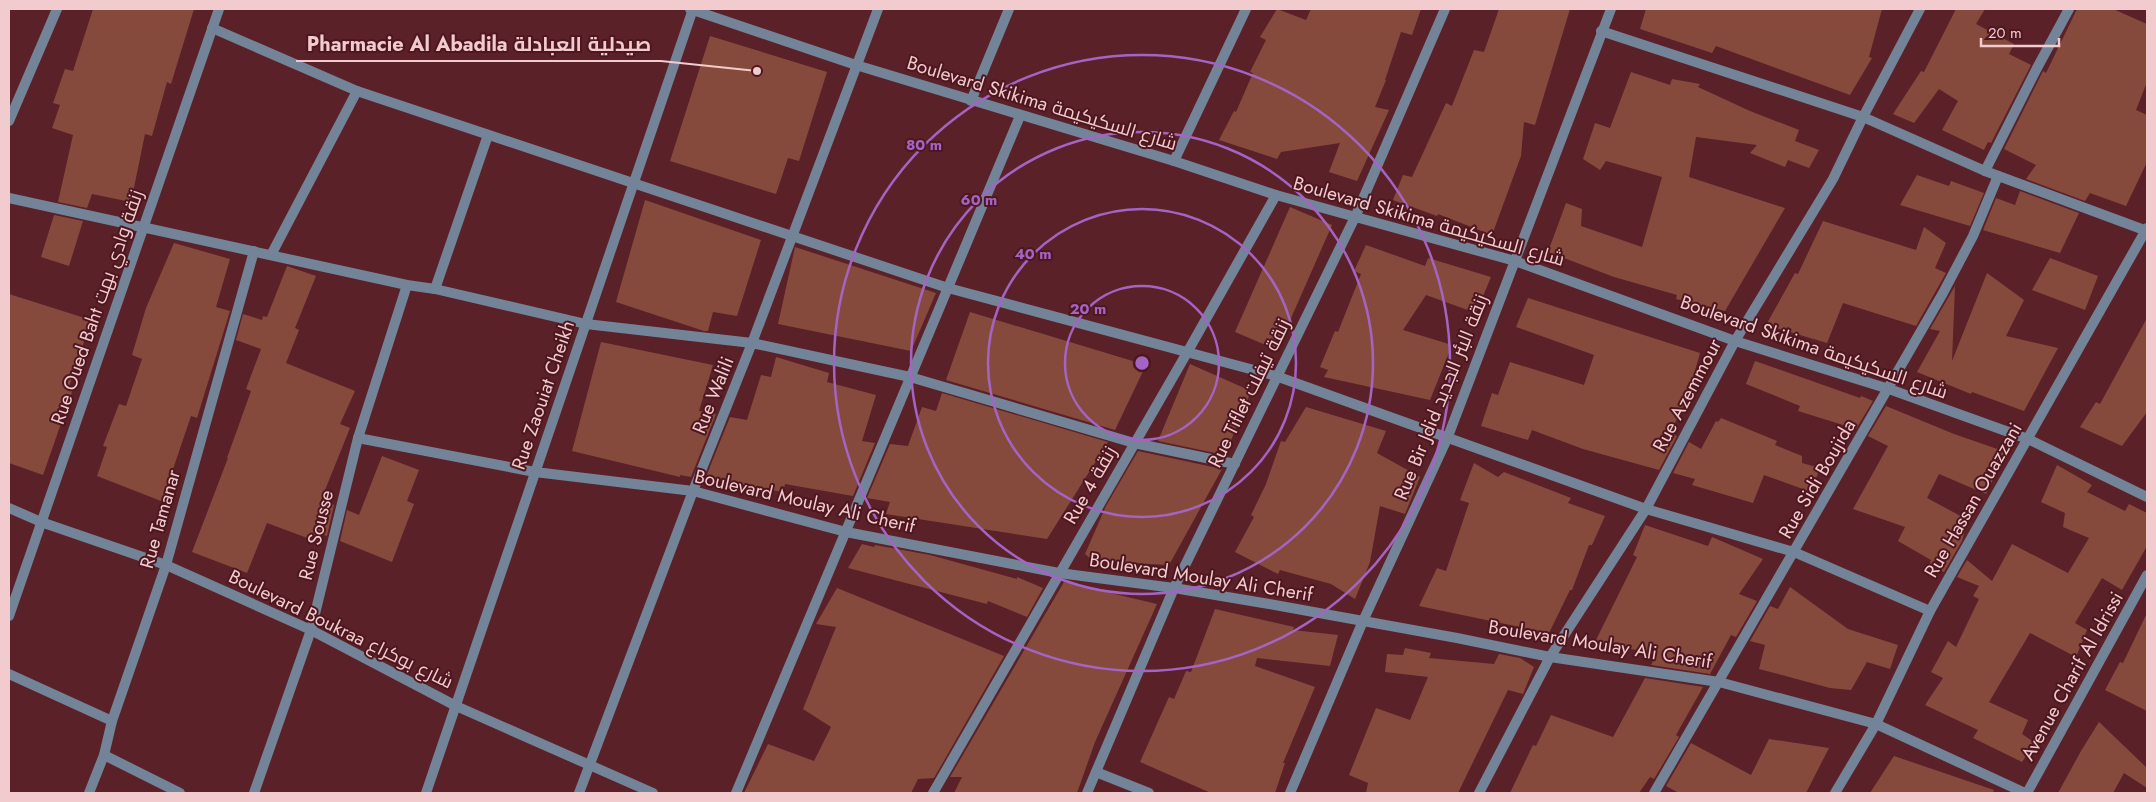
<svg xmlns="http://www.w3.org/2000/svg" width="2156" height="802" font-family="Jost,Cairo,sans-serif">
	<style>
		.building { fill: #864a3c }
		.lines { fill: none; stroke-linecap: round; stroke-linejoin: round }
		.minor { stroke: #738499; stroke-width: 10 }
		.ring { fill: none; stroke: #a464c4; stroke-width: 2.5 }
		.labels { text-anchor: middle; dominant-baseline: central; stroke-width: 4; stroke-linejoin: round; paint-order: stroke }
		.street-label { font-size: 19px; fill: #f1cbcd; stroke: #4e161f }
		.centre { fill: #a464c4; stroke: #4e161f; stroke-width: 2.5 }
		.ring-label { font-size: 15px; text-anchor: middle; font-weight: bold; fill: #a464c4; stroke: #4e161f; stroke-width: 4; stroke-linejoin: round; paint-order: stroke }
		.leader { fill: none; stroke: #f1cbcd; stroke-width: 2 }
		.callout-dot { fill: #f1cbcd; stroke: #4e161f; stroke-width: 2 }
		.callout-label { font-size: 20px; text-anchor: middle; font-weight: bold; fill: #f1cbcd; stroke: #4e161f; stroke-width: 4; stroke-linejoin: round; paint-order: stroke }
	</style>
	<rect width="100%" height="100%" fill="#5a2129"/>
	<!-- building -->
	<g class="building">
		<polygon points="93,9 194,9 171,84 167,82 152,136 145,134 131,202 92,194 87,208 58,202 73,135 52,128 60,105 53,103 65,69 73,71"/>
		<polygon points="1277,9 1306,20 1311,9 1421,9 1412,35 1401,32 1385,80 1386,80 1375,107 1389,110 1357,181 1329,172 1340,143 1281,152 1277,159 1219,140 1234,111 1236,112 1253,73 1250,72 1266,40 1260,37"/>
		<polygon points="1499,9 1570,9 1535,125 1524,122 1521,156 1492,235 1438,214 1437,216 1393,200 1403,175 1412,177 1446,103 1452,106 1474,50 1484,52"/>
		<polygon points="1646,9 1882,9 1869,57 1872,58 1850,95 1716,46 1712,53 1640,29"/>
		<polygon points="1956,9 1985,9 1976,24 2014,44 2009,54 2031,65 1991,143 1988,142 1984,150 1942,130 1958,101 1939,89 1914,123 1893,114 1921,71 1924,72"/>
		<polygon points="2077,9 2113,9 2147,24 2147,82 2136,110 2147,115 2147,162 2126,206 2090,193 2085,201 2026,179 2036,165 2004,149 2043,71 2046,73"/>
		<polygon points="710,36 827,72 799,161 788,158 776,194 670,161"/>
		<polygon points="1631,72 1670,85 1672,79 1700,84 1698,87 1750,111 1799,130 1795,141 1819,150 1809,168 1788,160 1785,167 1750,153 1757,145 1696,137 1689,177 1785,208 1725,311 1676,299 1677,295 1614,277 1548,252 1566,203 1582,209 1581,226 1642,247 1662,177 1606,161 1600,170 1583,159 1595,123 1610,128"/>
		<polygon points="1917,175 1949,186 1951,181 1984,193 1970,226 1900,205"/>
		<polygon points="2020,191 2079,213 2060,253 1983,230 1996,198 2015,205"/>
		<polygon points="645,200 761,240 737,316 713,312 708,331 704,331 616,302"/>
		<polygon points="1290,207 1332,225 1277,350 1235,332"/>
		<polygon points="54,215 83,221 69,266 41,257"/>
		<polygon points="1823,221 1916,250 1924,227 1946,243 1935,268 1946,273 1916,326 1843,303 1827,343 1766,325 1795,273 1798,274"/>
		<polygon points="174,243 230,259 216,307 230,311 197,418 191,416 170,478 173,479 165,501 161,501 97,476 107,447 103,446 119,404 126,406 142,359 132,355 146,308"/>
		<polygon points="1366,245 1425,266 1428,258 1491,277 1476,313 1426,295 1403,330 1452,345 1430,400 1324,377 1328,370 1320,367 1335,331 1338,332 1361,274 1354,271"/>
		<polygon points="795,247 936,293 911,351 778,324"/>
		<polygon points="2050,258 2098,276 2085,310 2032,290"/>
		<polygon points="287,266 316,276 295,328 299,330 286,363 355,391 340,424 350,428 321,500 334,505 327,536 321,534 318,542 267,523 247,573 192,552 228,458 227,458 251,391 246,389 261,349 236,340 243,314 262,320 263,316 267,317"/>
		<polygon points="1987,273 2024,300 2006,336 2058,348 2024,411 1972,392 1971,394 1917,372 1940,331 1930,329 1955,286 1952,361"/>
		<polygon points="9,294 91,320 69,387 73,389 43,475 9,463"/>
		<polygon points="1528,298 1700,353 1687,399 1670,433 1677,436 1659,470 1583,449 1532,430 1528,440 1481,426 1492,393 1498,395 1510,362 1584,385 1594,355 1516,327"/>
		<polygon points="970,312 1146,365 1115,430 946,380"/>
		<polygon points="2147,318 2147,412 2122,446 2080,427 2096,402 2100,404"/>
		<polygon points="601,342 713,365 699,411 716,414 691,477 680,475 680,477 572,451"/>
		<polygon points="776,357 829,373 827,382 876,395 862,441 875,443 853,496 785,484 783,492 705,479 730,417 747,420 761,375 771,377"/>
		<polygon points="1755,361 1860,398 1861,396 1873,401 1856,429 1798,411 1800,406 1746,384"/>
		<polygon points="1190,364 1251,391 1225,455 1158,441"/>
		<polygon points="942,393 1108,442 1047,539 886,514 890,502 867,498 890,444 908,446 922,407 936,411"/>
		<polygon points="1886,406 1954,434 2006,452 1986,494 1939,474 1927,498 1968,520 1962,541 1944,572 1929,566 1931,560 1898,541 1905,527 1853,509 1888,446 1868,436"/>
		<polygon points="1306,407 1386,431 1377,453 1420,477 1405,514 1380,506 1370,562 1355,599 1331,584 1280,570 1278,574 1235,552 1254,517 1251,515 1266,484 1281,441 1285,442"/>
		<polygon points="1721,418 1777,441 1775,445 1802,456 1802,463 1820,468 1811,492 1764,475 1753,503 1692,485 1695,479 1673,473 1689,442 1701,449 1716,421 1718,422"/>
		<polygon points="1138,451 1222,469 1169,565 1093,561 1085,554 1106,506"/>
		<polygon points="382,456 419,470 407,501 414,504 392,562 340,541 347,510 359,515"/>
		<polygon points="1474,463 1498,477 1504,472 1571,498 1568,503 1605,516 1592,545 1589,545 1572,590 1570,590 1549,633 1419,606 1437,568 1446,571 1469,503 1460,500"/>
		<polygon points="2057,465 2092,485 2087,492 2125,511 2129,504 2147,513 2147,546 2122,590 2102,578 2075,623 2087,630 2076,657 2030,633 1989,702 2028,720 2022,734 2035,743 2022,762 1973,738 1978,730 1925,705 1943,678 1931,672 1948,641 1956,647 1979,599 1973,596 1979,586 1957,577 1967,560 1992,581 2012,544 2068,573 2089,538 2063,527 2065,513 2041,502"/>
		<polygon points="1645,525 1708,546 1712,537 1763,559 1739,594 1757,601 1736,637 1731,635 1710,674 1651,665 1657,654 1595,642 1637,557 1633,555"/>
		<polygon points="862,544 874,547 875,545 930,555 1017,579 1017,577 1043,588 1027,617 988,601 987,604 848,568"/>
		<polygon points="1064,582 1157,604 1095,742 1077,793 954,793 962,777 950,777"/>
		<polygon points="1790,587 1848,629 1898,645 1890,669 1867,662 1851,690 1830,688 1759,669 1765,645 1750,641 1770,606 1778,609"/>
		<polygon points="837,588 1004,656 934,778 918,779 911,793 744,793 768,744 814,761 831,727 803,709 836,627 816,624"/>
		<polygon points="1215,609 1294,627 1293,630 1338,635 1330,666 1257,658 1255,666 1315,687 1283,763 1285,763 1275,793 1211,793 1140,762 1169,697 1174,699 1186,671 1191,672"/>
		<polygon points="2147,613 2147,711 2105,690 2120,662 2123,663"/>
		<polygon points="1405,648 1431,653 1429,658 1494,664 1499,654 1520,658 1534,667 1523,694 1508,690 1458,793 1366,793 1368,783 1349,775 1376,708 1410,720 1428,677 1385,672 1387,654 1403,655"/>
		<polygon points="1645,678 1703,687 1676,735 1679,737 1654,779 1650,777 1639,793 1510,793 1533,745 1536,746 1551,715 1613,737"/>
		<polygon points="2099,722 2147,768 2147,788 2124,773 2113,793 2058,793 2081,751"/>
		<polygon points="1769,739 1829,748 1806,793 1679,793 1666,786 1691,743 1751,775"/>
		<polygon points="1894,756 1994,790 1993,793 1870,793"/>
	</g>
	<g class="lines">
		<!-- minor -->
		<g class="minor">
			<polyline points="690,9 856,65 1174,161 1276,195 1515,261 1735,341 1889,389 2028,439 2147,497"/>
			<polyline points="212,28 357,91 948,288 1276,376 1646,509 1794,552 1930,611"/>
			<polyline points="1601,31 1863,117 1985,171 2147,231"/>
			<polyline points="971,101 1009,9"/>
			<polyline points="9,121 57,9"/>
			<polyline points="1174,161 1246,9"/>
			<polyline points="1985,171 2037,68 2069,9"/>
			<polyline points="9,198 407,285 435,289 586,324 752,343 910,377 1134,443 1235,464"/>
			<polyline points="271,255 357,91"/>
			<polyline points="435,289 488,135"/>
			<polyline points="358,438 535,472 693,491 846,532 1059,573 1174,588 1269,604 1457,638 1550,657 1719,682 1876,724 2025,793"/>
			<polyline points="9,508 41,522 166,565 311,630 456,706 653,793"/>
			<polyline points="9,616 219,9"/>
			<polyline points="9,674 112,721"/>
			<polyline points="104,755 180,793"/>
			<polyline points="1096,772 1149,793"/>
			<polyline points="89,793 104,755 112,721 166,565 254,251"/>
			<polyline points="254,793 311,630 358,438 407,285"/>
			<polyline points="426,793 693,9"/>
			<polyline points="579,793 693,491 752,343 878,9"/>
			<polyline points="736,793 1020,116"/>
			<polyline points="933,793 1188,351 1276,195"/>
			<polyline points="1087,793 1174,588 1356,215 1445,9"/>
			<polyline points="1290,793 1363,621 1447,439 1611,9"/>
			<polyline points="1479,793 1550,657 1646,509 1735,341 1833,179 1863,117 1920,9"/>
			<polyline points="1654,793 1943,293 1973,236 1998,176"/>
			<polyline points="1835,793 1876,724 1930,611 2147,228"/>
			<polyline points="2027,793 2147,575"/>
		</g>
	</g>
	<!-- distance rings -->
	<g class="ring">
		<circle cx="1142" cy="363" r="77"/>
		<circle cx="1142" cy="363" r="154"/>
		<circle cx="1142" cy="363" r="231"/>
		<circle cx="1142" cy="363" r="308"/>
	</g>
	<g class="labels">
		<!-- street labels -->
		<g class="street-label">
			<text transform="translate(1042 103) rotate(17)">Boulevard Skikima شارع السكيكيمة</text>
			<text transform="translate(1429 221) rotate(16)">Boulevard Skikima شارع السكيكيمة</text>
			<text transform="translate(97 307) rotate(-71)">Rue Oued Baht زنقة وادي بهت</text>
			<text transform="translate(1814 347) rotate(19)">Boulevard Skikima شارع السكيكيمة</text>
			<text transform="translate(1249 393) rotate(-64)">Rue Tiflet زنقة تيفلت</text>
			<text transform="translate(543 395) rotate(-71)">Rue Zaouiat Cheikh</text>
			<text transform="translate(713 395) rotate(-68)">Rue Walili</text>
			<text transform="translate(1687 395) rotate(-62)">Rue Azemmour</text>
			<text transform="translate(1441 397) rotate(-68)">Rue Bir Jdid زنقة البئر الجديد</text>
			<text transform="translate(1817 479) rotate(-60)">Rue Sidi Boujida</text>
			<text transform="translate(1090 485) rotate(-60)">Rue 4 زنقة</text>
			<text transform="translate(1973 500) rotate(-60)">Rue Hassan Ouazzani</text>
			<text transform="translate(805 501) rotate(13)">Boulevard Moulay Ali Cherif</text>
			<text transform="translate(160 519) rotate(-74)">Rue Tamanar</text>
			<text transform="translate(316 535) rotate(-76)">Rue Sousse</text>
			<text transform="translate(1201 577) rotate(9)">Boulevard Moulay Ali Cherif</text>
			<text transform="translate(341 629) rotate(26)">Boulevard Boukraa شارع بوكراع</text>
			<text transform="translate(1600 644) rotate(9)">Boulevard Moulay Ali Cherif</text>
			<text transform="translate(2072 676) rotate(-61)">Avenue Charif Al Idrissi</text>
		</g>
	</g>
	<circle cx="1142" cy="363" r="8" class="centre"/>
	<g class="ring-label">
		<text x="924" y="150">80 m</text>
		<text x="979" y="205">60 m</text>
		<text x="1033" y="259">40 m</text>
		<text x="1088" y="314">20 m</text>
	</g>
	<!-- callouts -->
	<path class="leader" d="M757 71L661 61H296"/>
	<circle class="callout-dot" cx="757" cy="71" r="5"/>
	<g class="callout-label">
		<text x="479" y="51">Pharmacie Al Abadila صيدلية العبادلة</text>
	</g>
	<!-- border -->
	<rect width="2156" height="802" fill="none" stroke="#f1cbcd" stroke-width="20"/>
	<!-- scale -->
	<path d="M1981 38v8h78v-8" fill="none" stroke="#f1cbcd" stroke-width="2.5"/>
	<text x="1988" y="38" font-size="15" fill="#f1cbcd" stroke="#4e161f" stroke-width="4" paint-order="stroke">20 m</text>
</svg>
